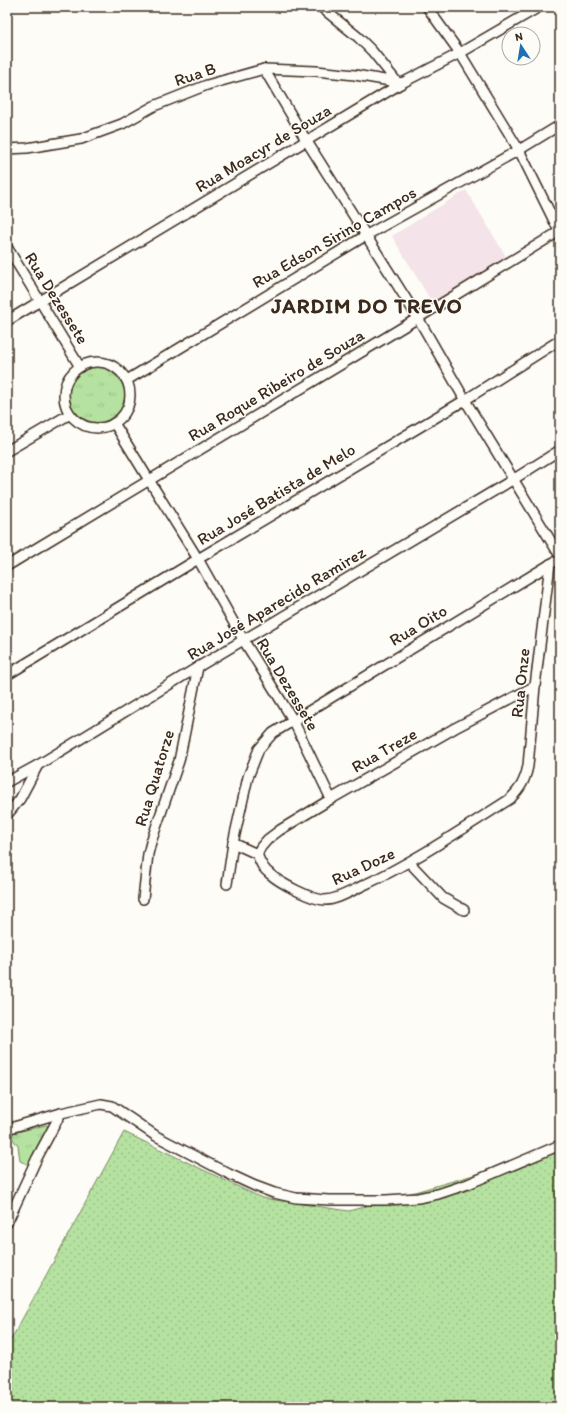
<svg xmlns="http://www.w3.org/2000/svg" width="567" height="1414" font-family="Itim,sans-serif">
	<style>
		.built { fill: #f4e3e8 }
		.grass { fill: url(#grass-dots); stroke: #78865f }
		.park { fill: url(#park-tufts); stroke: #78865f }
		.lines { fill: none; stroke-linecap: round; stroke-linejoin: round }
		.minor-casing { stroke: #3b2a1e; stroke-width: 12 }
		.minor { stroke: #fdfcf7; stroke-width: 9 }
		.labels { text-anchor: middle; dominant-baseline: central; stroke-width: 3; stroke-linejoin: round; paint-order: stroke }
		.street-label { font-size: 17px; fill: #3b2a1e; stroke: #fdfcf7 }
		.district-label { font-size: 21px; font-weight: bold; letter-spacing: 1px; fill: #3b2a1e; stroke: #fdfcf7 }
	</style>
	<defs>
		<pattern id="grass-dots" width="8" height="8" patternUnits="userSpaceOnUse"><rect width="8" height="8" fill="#b5e2a0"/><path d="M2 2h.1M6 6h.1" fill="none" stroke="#9dc289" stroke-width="1.8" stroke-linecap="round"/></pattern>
		<pattern id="park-tufts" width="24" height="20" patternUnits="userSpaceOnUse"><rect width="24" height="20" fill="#b5e2a0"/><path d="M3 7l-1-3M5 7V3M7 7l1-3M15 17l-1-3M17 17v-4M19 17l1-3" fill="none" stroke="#9dc289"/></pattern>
	</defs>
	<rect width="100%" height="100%" fill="#fdfcf7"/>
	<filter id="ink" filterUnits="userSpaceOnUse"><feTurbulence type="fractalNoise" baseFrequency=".025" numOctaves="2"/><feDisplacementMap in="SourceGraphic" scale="8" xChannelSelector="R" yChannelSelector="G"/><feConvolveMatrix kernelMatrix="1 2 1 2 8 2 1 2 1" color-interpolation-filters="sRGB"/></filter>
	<g filter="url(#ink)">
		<!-- built -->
		<polygon class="built" points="466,190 507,258 433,304 392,236"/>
		<!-- grass -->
		<polygon class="grass" points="124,1132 262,1198 349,1211 560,1150 560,1407 7,1407 7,1347"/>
		<!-- park -->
		<g class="park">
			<circle cx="98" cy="394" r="31"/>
			<polygon points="46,1125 49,1126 29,1165 20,1161 18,1146 9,1134"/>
		</g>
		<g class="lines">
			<!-- minor casing -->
			<g class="minor-casing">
				<g id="minor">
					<polyline points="321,7 358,37 372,51 397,82"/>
					<polyline points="427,7 460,53 519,150 560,233"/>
					<polyline points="264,69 306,140 418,318 465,400 560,556"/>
					<polyline points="7,149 27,148 81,139 122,124 154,106 207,85 264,69 316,71 355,75 402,83"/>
					<polyline points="7,247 80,367"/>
					<polyline points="7,321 402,83 460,53 539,7"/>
					<circle cx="97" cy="395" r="33"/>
					<polyline points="127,380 365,236 519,150 560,125"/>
					<polyline points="114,423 149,480 198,559 244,641 293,720 331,799"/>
					<polyline points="7,451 70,414"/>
					<polyline points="7,566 418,318 560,231"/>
					<polyline points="7,675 198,559 465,400 560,340"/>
					<polyline points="7,782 38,765 198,667 514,479 560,450"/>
					<polyline points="7,815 20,799 38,765"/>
					<path d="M233,843l24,11c3,8 6,15 13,20 10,9 42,26 55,26 12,0 26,-9 37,-14 52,-24 99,-56 148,-87 10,-10 15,-18 18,-33l7,-80 15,-122"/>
					<polyline points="257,854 261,847 268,839 280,830 331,799 455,728 535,686"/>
					<polyline points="409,862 443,898 464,910"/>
					<polyline points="227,884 233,843 248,777 259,749 273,733 554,562"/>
					<polyline points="143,899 148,854 151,842 179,761 198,667"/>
					<polyline points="7,1129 61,1113 101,1104 112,1106 156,1136 229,1174 255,1186 274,1193 296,1198 329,1200 386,1200 418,1198 438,1194 468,1184 560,1145"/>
					<polyline points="7,1223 37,1158 61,1113"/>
				</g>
			</g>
			<!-- minor -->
			<use href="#minor" class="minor"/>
		</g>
	</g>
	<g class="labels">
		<!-- street labels -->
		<g class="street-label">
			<text transform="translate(195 74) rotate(-19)">Rua B</text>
			<text transform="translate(263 148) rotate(-31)">Rua Moacyr de Souza</text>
			<text transform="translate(334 237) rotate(-30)">Rua Edson Sirino Campos</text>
			<text transform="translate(57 298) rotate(58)">Rua Dezessete</text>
			<text transform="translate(276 385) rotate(-31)">Rua Roque Ribeiro de Souza</text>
			<text transform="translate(276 494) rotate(-31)">Rua José Batista de Melo</text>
			<text transform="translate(276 603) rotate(-31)">Rua José Aparecido Ramirez</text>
			<text transform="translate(418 625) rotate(-31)">Rua Oito</text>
			<text transform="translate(520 683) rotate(-84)">Rua Onze</text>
			<text transform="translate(288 684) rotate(59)">Rua Dezessete</text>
			<text transform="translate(384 750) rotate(-30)">Rua Treze</text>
			<text transform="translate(154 778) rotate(-73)">Rua Quatorze</text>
			<text transform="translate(363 866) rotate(-25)">Rua Doze</text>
		</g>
		<!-- district labels -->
		<g class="district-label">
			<text x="367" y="305">JARDIM DO TREVO</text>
		</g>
	</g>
	<!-- margin -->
	<rect width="567" height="1414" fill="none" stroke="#fdfcf7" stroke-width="24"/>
	<rect x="12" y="12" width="543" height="1390" fill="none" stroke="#3b2a1e" stroke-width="1.5" filter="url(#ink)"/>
	<!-- north arrow -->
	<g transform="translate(521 46) rotate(348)"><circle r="19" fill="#fdfcf7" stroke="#afa8a0"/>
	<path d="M0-3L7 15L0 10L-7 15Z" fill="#1f6fb2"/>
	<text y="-6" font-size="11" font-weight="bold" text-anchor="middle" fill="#3b2a1e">N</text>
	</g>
</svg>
